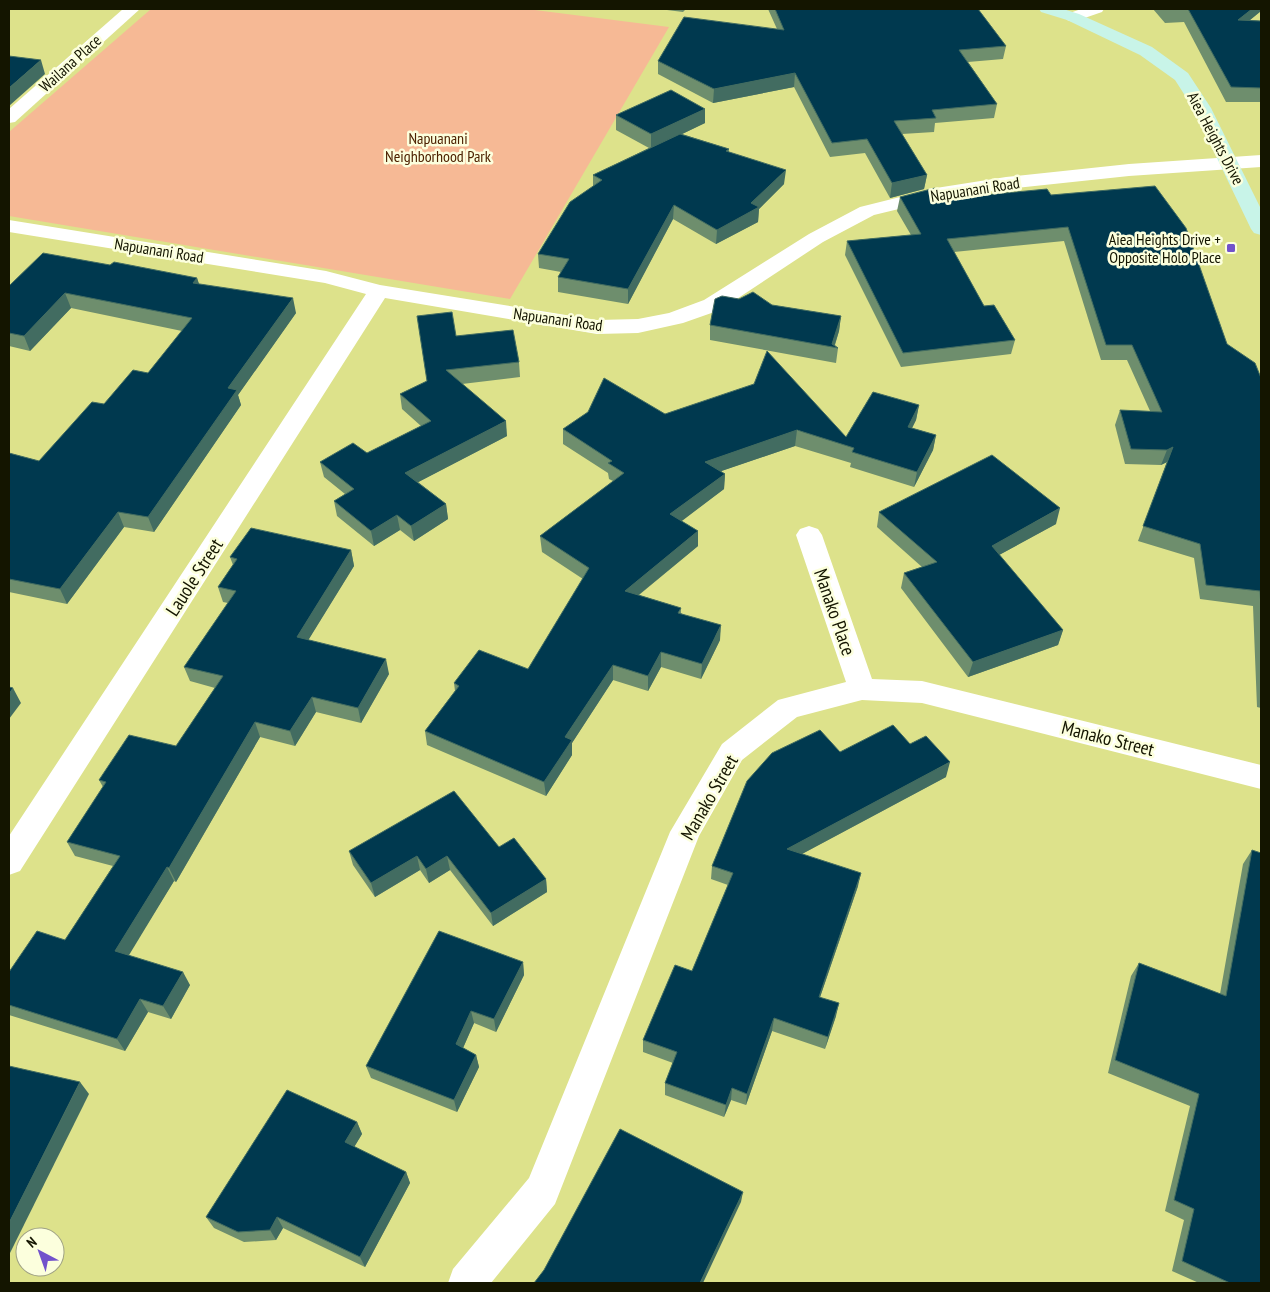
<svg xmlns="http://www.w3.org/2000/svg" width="1270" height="1292" font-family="'PT Sans Narrow',sans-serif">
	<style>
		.green { fill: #f6b995 }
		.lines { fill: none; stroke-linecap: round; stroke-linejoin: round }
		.street { fill: #fff; fill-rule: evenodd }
		.secondary { fill: #c8f4e8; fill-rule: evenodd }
		.wall { fill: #6e8e6d }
		.shaded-wall { fill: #426c61 }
		.building { fill: #00394f; stroke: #426c61 }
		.poi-dot { fill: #7252cb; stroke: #fcffdd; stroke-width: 2 }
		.labels { text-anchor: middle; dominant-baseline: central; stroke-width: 5; stroke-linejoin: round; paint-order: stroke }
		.far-street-label { font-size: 16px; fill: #141500; stroke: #fcffdd }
		.far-park-label { font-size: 16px; fill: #4d2100; stroke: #fcffdd }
		.far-poi-label { font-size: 16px; fill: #141500; stroke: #fcffdd; text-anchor: end }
		.street-label { font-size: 19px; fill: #141500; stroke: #fcffdd }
	</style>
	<rect width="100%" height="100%" fill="#dde28b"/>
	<!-- green -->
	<polygon class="green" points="151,9 527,9 669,27 510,299 9,216 9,132"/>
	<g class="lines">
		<!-- street -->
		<g class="street">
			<polygon points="123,9 140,9 15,122 9,123 9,109"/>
			<polygon points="1081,9 1104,9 1102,12 1073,22 1067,20 1065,17 1067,14"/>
			<polygon points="1261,155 1261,167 1129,176 1006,189 936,200 874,215 823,242 720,310 683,323 638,333 597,334 385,298 20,871 9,875 9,836 366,294 325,283 9,232 9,220 326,271 380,285 597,320 638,319 669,313 704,300 809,234 860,207 936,188 1006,177 1129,164"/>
			<polygon points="809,526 818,529 822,535 872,679 922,681 1261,765 1261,789 922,703 862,700 797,717 742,760 699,836 555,1204 491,1283 448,1283 453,1269 529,1178 670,832 722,744 778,700 846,682 796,535 800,529"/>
		</g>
		<!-- secondary -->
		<polygon class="secondary" points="1039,9 1063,9 1079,14 1152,47 1188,73 1211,108 1261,209 1261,235 1254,233 1251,229 1193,108 1175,80 1140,55 1067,20 1041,12"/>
	</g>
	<!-- wall -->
	<g class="wall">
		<polygon points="659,9 686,9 683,12"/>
		<polygon points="768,9 978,9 1006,46 1003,59 968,62 997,104 994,118 935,123 934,132 902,134 927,175 924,189 890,198 865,153 830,157 794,87 713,103 658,74 658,61 777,29"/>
		<polygon points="1153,9 1261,9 1261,11 1250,20 1261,21 1261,102 1226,102 1184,22 1165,23"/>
		<polygon points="705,109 705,123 682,134 729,149 729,152 784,184 759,209 758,222 716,244 673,219 628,304 558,292 558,277 561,272 539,268 538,254 593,186 593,175 649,148 616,130 616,115"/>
		<polygon points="1051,195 1227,344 1261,378 1261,708 1257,707 1253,606 1200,599 1194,558 1138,541 1167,462 1161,465 1125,464 1115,425 1120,410 1150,411 1127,360 1101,360 1064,241 954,252 984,306 1015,340 1011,354 901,367 845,255 847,241 911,235 897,211 900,197 942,199"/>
		<polygon points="110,265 197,278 199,284 296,313 238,395 241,405 154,532 124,527 67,604 9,592 9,453 39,461 104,404 148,373 182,331 71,308 30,351 9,346 9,286"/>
		<polygon points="772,305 841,316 839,331 835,345 838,348 836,363 710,340 710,325"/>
		<polygon points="456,336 519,362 520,377 462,384 507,436 418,482 446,504 448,519 414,541 400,530 374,546 337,516 334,501 345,494 324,477 320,462 367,453 421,426 402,409 400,394 427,381"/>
		<polygon points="919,405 916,420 912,428 936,435 933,450 914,487 850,467 851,463 795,446 721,471 725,474 724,489 681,521 698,531 698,546 639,595 681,608 681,613 720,640 701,679 661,667 648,691 613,680 572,743 572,755 546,796 427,745 425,731 455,691 454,683 528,669 583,579 542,552 540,536 613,481 609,479 608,473 563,444 563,429 665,414 846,437"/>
		<polygon points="879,512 1056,524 999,555 1063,630 1058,645 968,677 901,588 904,573 922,567 877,527"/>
		<polygon points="351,550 354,566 308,640 389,674 361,723 316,712 295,746 260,737 176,882 174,881 128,955 190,985 171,1019 148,1012 125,1051 9,1015 9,972 65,940 113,866 75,856 67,842 103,787 99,780 176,746 215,688 190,681 184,667 228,603 223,602 218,587 233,565 230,557"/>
		<polygon points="910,744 946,777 802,854 858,886 820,997 836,1016 825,1049 772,1031 746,1105 731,1100 724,1117 665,1095 665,1083 673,1063 643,1052 643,1040 692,971 728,885 711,879 712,866 840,752"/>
		<polygon points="499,847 546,879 547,892 493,926 450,870 429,883 420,870 375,897 353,865 349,851"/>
		<polygon points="1252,850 1261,1283 1199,1283 1172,1271 1184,1220 1165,1211 1190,1106 1108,1073 1131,976 1139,963 1220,994 1243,864"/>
		<polygon points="523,962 524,975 496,1032 474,1023 463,1048 476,1055 479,1067 457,1112 371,1078 366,1066"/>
		<polygon points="357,1122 362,1134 354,1147 406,1172 410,1183 365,1267 283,1228 276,1240 244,1242 214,1228 206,1217"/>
	</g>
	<!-- shaded-wall -->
	<g class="shaded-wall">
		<polygon points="1252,9 1261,9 1261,11 1234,33 1238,20"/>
		<polygon points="41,60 45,74 9,106 9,88"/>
		<polygon points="795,73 794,87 713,103 714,89"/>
		<polygon points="705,109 705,123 651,149 651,134"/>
		<polygon points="786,170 784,184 759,209 758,222 716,244 717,230 751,203"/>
		<polygon points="927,175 924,189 890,198 892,183"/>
		<polygon points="674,205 673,219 628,304 628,289"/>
		<polygon points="197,278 202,293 193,283"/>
		<polygon points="65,293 71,308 30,351 24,336"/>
		<polygon points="293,298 296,313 238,395 241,405 154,532 148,517 228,388"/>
		<polygon points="841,316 839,331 834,347 832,344"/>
		<polygon points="919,405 916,420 905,442 908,427"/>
		<polygon points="506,421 507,436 407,488 405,473"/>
		<polygon points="797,430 795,446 704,477 705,462"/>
		<polygon points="936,435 933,450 914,487 917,472"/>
		<polygon points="1173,447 1167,462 1161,465 1167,450"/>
		<polygon points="725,474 724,489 670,530 670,514"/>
		<polygon points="446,504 448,519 414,541 411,526"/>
		<polygon points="1060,508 1056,524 988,561 992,546"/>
		<polygon points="118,512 124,527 67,604 60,589"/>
		<polygon points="397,515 400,530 374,546 371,531"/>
		<polygon points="698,531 698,546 625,606 625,591"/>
		<polygon points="351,550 354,566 301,652 297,637"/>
		<polygon points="721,625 720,640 701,679 702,664"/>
		<polygon points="1063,630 1058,645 968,677 973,662"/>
		<polygon points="661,652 661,667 648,691 648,676"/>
		<polygon points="386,659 389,674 361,723 358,708"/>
		<polygon points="613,665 613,680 572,743 572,755 546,796 544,782 565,737"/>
		<polygon points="13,688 21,703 9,719 9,694"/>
		<polygon points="312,697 316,712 295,746 290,731"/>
		<polygon points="255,722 260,737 176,882 169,868"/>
		<polygon points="950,762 946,777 785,863 787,849"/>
		<polygon points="417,856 420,870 375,897 371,883"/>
		<polygon points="447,856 450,870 429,883 426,869"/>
		<polygon points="167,867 174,881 123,965 115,951"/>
		<polygon points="861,873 858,886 816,1009 819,997"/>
		<polygon points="546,879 547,892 493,926 491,913"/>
		<polygon points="523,962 524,975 496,1032 494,1019"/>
		<polygon points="183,972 190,985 171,1019 163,1006"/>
		<polygon points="140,999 148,1012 125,1051 117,1039"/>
		<polygon points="839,1003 836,1016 825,1049 828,1037"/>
		<polygon points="471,1011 474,1023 459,1057 456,1044"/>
		<polygon points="774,1018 772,1031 746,1105 747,1094"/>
		<polygon points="476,1055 479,1067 457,1112 454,1100"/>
		<polygon points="80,1082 89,1094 9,1255 9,1223"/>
		<polygon points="732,1088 731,1100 724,1117 726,1105"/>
		<polygon points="357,1122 362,1134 350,1154 345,1142"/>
		<polygon points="406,1172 410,1183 365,1267 360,1257"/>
		<polygon points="743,1192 741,1202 703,1283 700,1283"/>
		<polygon points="277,1217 283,1228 276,1240 270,1230"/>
	</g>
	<!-- building -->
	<g class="building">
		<polygon points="775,9 978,9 1006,46 959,50 997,104 932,110 936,118 894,121 927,175 892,183 867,139 832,143 795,73 714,89 658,61 684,17 784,30"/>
		<polygon points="1188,9 1252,9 1238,20 1261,21 1261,88 1231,87"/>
		<polygon points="9,56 41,60 9,88"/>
		<polygon points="671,90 705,109 651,134 616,115"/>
		<polygon points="680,134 729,149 726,151 786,170 751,203 759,207 717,230 674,205 628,289 558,277 569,259 538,254 570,202 602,180 593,175"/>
		<polygon points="1155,186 1186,228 1227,344 1255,363 1261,378 1261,608 1260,591 1206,585 1200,544 1143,526 1173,447 1167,450 1131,449 1120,410 1162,412 1132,345 1106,345 1068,227 947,239 984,306 994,305 1015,340 903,353 847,241 921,234 900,197 935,188 942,199 1047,189 1051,195"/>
		<polygon points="43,253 110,265 114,262 197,278 193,283 293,298 228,388 237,390 148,517 118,512 60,589 9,579 9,453 39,461 92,402 104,404 133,370 148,373 192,318 65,293 24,336 9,333 9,286"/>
		<polygon points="753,292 772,305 841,316 832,344 838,348 710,325 715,299 722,296 739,299"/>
		<polygon points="452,312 456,336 513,330 519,362 446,370 506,421 405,473 446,504 411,526 397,515 371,531 334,501 354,489 320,462 353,443 367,453 431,421 400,394 427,381 417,316"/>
		<polygon points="767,351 846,437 873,392 919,405 908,427 936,435 917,472 852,452 854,448 797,430 705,462 725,474 670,514 698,531 625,591 681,608 678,613 721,625 702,664 661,652 648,676 613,665 565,737 572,740 544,782 425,731 459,686 454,683 479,650 528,669 589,568 540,536 624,473 608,463 612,461 563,429 588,412 604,378 665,414 754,384"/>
		<polygon points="992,455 1060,508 992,546 1063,630 973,662 904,573 937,562 879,512"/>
		<polygon points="251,528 351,550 297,637 386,659 358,708 312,697 290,731 255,722 169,868 167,867 115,951 183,972 163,1006 140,999 117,1039 9,1005 9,972 37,931 65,940 120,856 67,842 106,782 99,780 129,735 176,746 223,676 184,667 236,591 218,587 237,559 230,557"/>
		<polygon points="9,687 13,688 9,694"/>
		<polygon points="893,725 910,744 926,736 950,762 787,849 861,873 819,997 839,1003 828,1037 774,1018 747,1094 732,1088 726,1105 665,1083 677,1052 643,1040 675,965 692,971 733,873 712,866 747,781 772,753 820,730 840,752"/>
		<polygon points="454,791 499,847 514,838 546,879 491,913 447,856 426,869 417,856 371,883 349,851"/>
		<polygon points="1252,850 1261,853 1261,1283 1230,1283 1182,1261 1194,1209 1174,1200 1199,1094 1115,1060 1139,963 1226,996"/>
		<polygon points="439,931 523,962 494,1019 471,1011 456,1044 476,1055 454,1100 366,1066"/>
		<polygon points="9,1066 80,1082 9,1223"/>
		<polygon points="287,1090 357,1122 345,1142 406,1172 360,1257 277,1217 270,1230 238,1232 206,1217"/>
		<polygon points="620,1129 743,1192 700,1283 534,1283 544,1270"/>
	</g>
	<!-- markers -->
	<rect class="poi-dot" x="1226" y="243" width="10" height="10" rx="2.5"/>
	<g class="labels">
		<!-- far-street labels -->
		<g class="far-street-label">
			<text transform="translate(70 63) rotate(-42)">Wailana Place</text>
			<text transform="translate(1216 138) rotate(62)">Aiea Heights Drive</text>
			<text transform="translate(975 189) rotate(-9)">Napuanani Road</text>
			<text transform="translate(159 250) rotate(9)">Napuanani Road</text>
			<text transform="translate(558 319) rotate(8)">Napuanani Road</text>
		</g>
		<!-- far-park labels -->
		<g class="far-park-label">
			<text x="438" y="138">Napuanani<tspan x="438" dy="18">Neighborhood Park</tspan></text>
		</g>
		<!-- far-poi labels -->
		<g class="far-poi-label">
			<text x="1221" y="239">Aiea Heights Drive +<tspan x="1221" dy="18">Opposite Holo Place</tspan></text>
		</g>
		<!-- street labels -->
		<g class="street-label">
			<text transform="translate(194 577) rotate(-57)">Lauole Street</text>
			<text transform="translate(835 612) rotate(71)">Manako Place</text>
			<text transform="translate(1108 738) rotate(14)">Manako Street</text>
			<text transform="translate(709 797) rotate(-60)">Manako Street</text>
		</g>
	</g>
	<!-- border -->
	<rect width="1270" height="1292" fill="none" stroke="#141500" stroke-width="20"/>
	<!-- north arrow -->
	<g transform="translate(40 1252) rotate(319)"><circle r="24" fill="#fcffdd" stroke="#9fa185"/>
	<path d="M0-4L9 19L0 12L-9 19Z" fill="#7252cb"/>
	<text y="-8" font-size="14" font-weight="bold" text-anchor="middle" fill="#141500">N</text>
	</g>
</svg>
